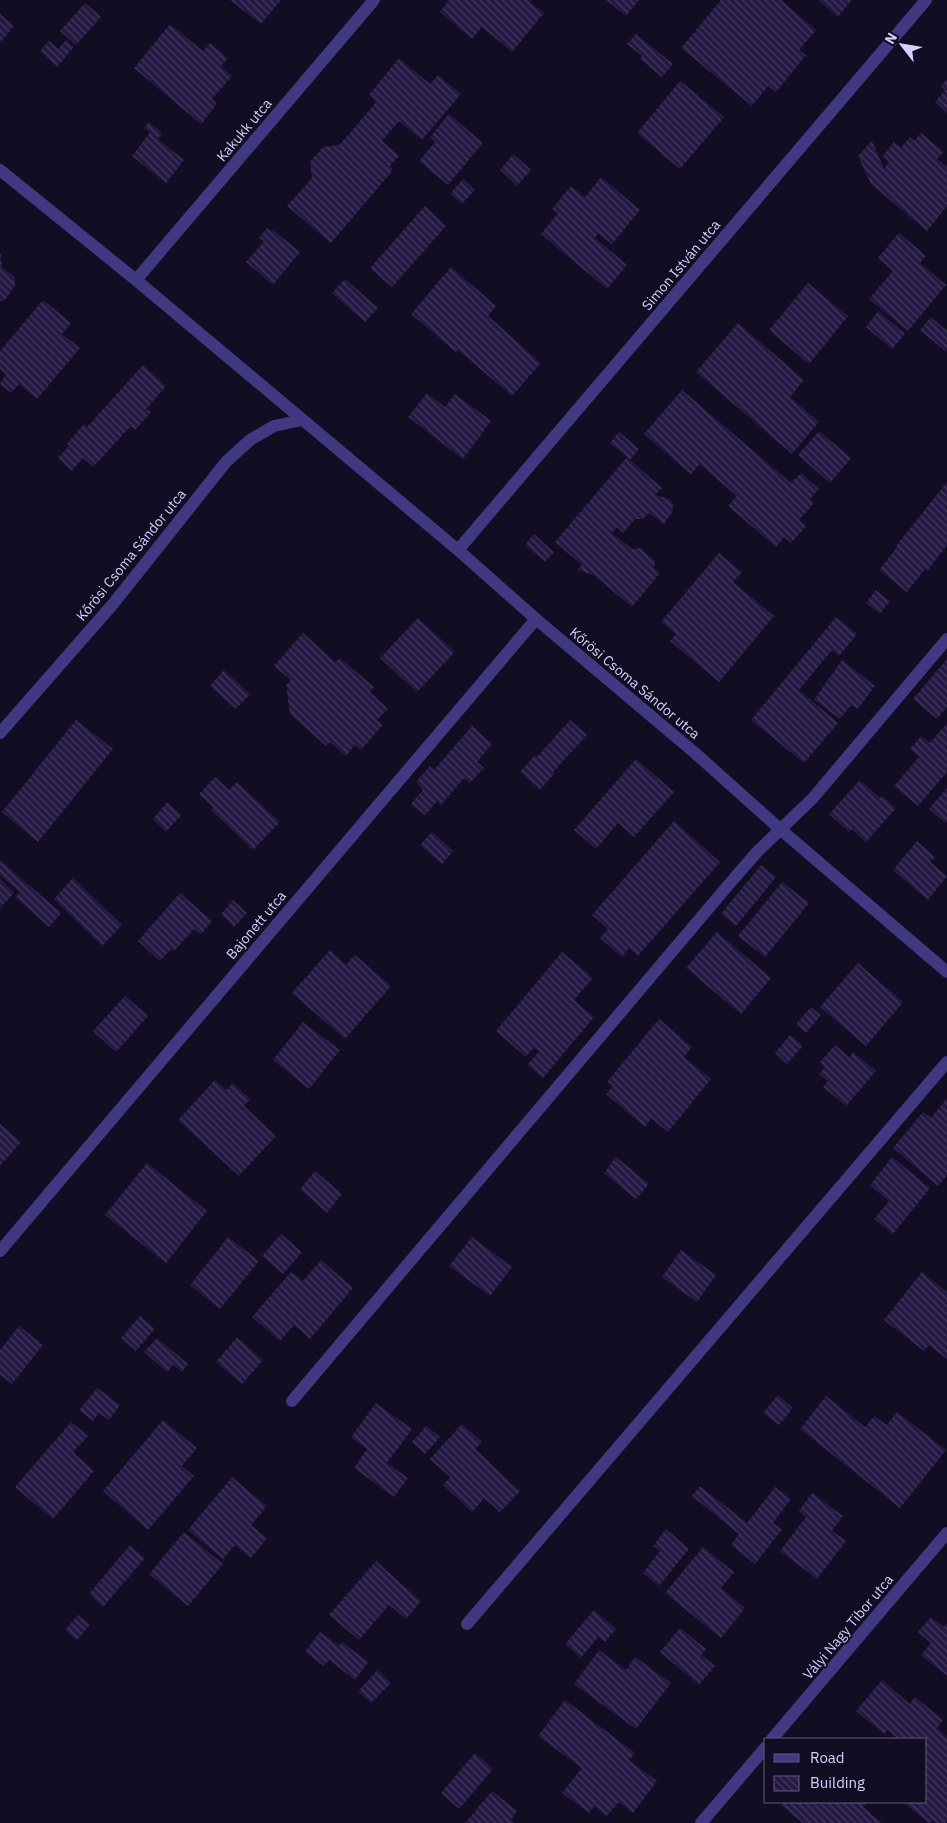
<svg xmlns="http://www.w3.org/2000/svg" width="947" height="1823" font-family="'IBM Plex Sans',sans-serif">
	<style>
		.building { fill: url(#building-back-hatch) }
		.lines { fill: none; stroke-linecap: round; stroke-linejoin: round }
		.minor { stroke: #403881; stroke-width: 12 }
		.labels { text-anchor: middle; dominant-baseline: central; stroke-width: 4; stroke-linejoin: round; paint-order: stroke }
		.street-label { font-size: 14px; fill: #d7ceff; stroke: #120d22 }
	</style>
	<defs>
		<pattern id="building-back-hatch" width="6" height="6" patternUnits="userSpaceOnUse" patternTransform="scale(1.25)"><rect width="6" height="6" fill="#241943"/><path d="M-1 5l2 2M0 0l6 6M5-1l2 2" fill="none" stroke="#43395f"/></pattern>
	</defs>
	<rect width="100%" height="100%" fill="#120d22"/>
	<!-- building -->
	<g class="building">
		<polygon points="230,0 281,0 261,24"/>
		<polygon points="449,0 531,0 530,2 544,13 512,52 482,27 472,39 440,12"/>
		<polygon points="606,0 639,0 626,16"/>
		<polygon points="721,0 781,0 816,30 799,50 806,55 776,92 768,86 752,106 681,48"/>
		<polygon points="818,0 852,0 838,17"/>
		<polygon points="85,3 101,17 76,45 60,31"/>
		<polygon points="0,14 14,26 0,43"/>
		<polygon points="170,24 203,51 210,43 228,58 221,66 232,76 212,99 217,104 201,124 134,68"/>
		<polygon points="636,34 673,64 662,77 640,59 642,56 627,44"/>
		<polygon points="66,40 74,47 57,67 40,51 49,41 58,49"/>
		<polygon points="399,58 430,84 438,75 461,94 422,140 399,121 382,141 399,156 390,166 393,170 331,243 287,206 312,178 310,162 323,147 339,145 350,133 376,102 369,95"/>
		<polygon points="947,79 947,113 935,102 945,90 941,86"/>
		<polygon points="680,81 724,117 680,169 637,133"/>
		<polygon points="449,114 483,143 448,185 419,161 435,142 430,137"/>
		<polygon points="149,122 162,133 158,139 184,160 166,183 132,156 150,132 144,128"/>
		<polygon points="921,133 944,152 937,159 947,167 947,206 927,231 871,184 858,156 872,141 884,169 889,162 883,156 894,142 901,148 910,137 914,141"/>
		<polygon points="513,154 531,170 517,186 500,170"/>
		<polygon points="601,177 640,210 612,244 598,233 595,238 627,265 607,289 541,234 558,213 552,209 571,186 585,197"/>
		<polygon points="463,179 475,190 462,204 450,194"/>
		<polygon points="425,206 446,226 392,287 370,268"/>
		<polygon points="267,228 272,231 273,230 300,252 273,285 246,262 264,241 259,238"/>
		<polygon points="899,233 926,256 920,263 946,285 908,331 869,299 893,271 878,258"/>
		<polygon points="0,255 1,255 2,267 15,278 15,286 5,300 0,301"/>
		<polygon points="451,267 496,306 488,316 541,363 512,396 458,350 456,352 411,314"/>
		<polygon points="345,279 378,308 365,322 332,293"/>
		<polygon points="808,283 848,316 809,364 769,330"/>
		<polygon points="43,300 71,323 62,334 80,348 37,399 19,384 11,393 0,384 6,374 0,369 0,351"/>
		<polygon points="878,311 905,334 892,349 866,327"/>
		<polygon points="931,317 947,331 947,348 945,351 920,330"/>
		<polygon points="738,323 804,380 790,397 819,422 792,454 696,372"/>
		<polygon points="143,365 166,386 146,409 151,412 135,430 131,426 93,467 83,458 72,471 58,458 69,446 67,444 84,424 87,427"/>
		<polygon points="682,390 791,483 801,473 819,489 810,499 814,503 799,520 806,526 791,543 784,537 776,547 728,506 737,496 718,480 700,464 691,474 644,434"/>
		<polygon points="427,393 445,407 455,394 491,421 463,459 408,417"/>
		<polygon points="819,431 851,458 830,483 798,455"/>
		<polygon points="619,432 639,449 630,460 662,488 655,495 670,499 673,505 672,512 664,524 649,513 643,519 635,519 623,533 617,527 612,533 632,549 640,548 655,561 654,568 660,573 632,607 594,575 577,570 582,565 555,542 627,457 610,443"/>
		<polygon points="947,482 947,545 927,571 925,569 907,592 879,570 897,547 896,546"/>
		<polygon points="534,534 554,552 545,562 525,545"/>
		<polygon points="719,553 742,572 733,582 774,616 719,682 670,641 676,634 661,622"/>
		<polygon points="876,590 890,601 880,614 866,603"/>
		<polygon points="836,617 857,634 839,656 832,650 799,690 838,723 804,763 751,720"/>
		<polygon points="418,618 455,652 417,692 380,658"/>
		<polygon points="303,633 335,662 340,658 374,687 370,692 388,709 377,720 383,725 361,750 355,745 346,756 330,742 326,746 290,714 286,685 291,680 274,666"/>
		<polygon points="947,659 947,707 937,719 913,699"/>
		<polygon points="842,660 875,686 858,709 851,705 840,719 814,700"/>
		<polygon points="224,670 250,694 236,709 210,686"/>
		<polygon points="76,720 113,749 38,842 2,812"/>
		<polygon points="570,720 587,735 553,772 555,773 540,790 520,772 535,755 537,757"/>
		<polygon points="947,723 947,772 918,806 894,786 919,757 910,749 921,736 930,743"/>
		<polygon points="472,726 492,744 477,762 484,768 470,783 464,778 441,805 437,801 425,815 411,804 423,790 416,782 430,766 434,770"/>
		<polygon points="636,759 674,792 634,837 618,823 596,849 574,830"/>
		<polygon points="215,777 229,790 237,782 280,822 253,850 211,810 213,807 199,794"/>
		<polygon points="860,780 880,798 882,796 896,808 866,842 852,829 849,832 829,814"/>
		<polygon points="947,788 947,821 945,823 929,809"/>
		<polygon points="167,802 181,815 166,832 153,819"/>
		<polygon points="674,821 720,862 638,956 629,948 622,957 600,938 608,929 592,915"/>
		<polygon points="432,832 453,851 442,864 420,845"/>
		<polygon points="917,841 935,857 930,862 947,876 928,900 893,870"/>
		<polygon points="0,860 61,913 49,927 15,897 20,892 0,875"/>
		<polygon points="761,865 776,877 736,926 721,914"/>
		<polygon points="73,878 122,925 102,946 54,899"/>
		<polygon points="0,879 14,893 0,908"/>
		<polygon points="782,882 809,903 765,957 738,936"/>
		<polygon points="180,893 212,921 201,934 194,929 174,951 171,949 160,961 138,941"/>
		<polygon points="233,900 247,913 234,927 221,914"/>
		<polygon points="717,932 771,978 741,1014 686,968"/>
		<polygon points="330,950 346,965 355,955 391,986 345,1039 292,993"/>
		<polygon points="562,952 593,978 574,1000 594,1017 543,1078 527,1065 539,1052 534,1047 526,1057 496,1031"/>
		<polygon points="858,963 903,1002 866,1046 820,1007"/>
		<polygon points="125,996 148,1016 116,1052 93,1031"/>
		<polygon points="811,1007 821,1015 806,1033 796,1024"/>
		<polygon points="659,1019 692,1047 684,1057 711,1079 668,1132 651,1118 645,1127 606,1094 613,1086 607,1082"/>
		<polygon points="303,1022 340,1050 309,1089 273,1060"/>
		<polygon points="790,1035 803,1046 787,1064 775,1053"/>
		<polygon points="835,1045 849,1057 853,1052 876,1071 846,1106 823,1087 828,1081 819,1074 825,1067 820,1062"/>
		<polygon points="215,1080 226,1090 233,1083 250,1099 244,1106 276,1136 239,1176 178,1120"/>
		<polygon points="947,1098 947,1175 938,1186 893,1148 923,1112 931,1118"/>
		<polygon points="0,1124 21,1142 0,1166"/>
		<polygon points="616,1157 649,1184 636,1199 604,1173"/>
		<polygon points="892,1157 930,1188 893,1234 874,1219 889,1201 870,1185"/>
		<polygon points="147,1163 207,1211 166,1263 105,1215"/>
		<polygon points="315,1171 342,1194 327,1213 300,1189"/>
		<polygon points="281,1234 302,1252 283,1274 262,1256"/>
		<polygon points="228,1237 259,1261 220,1309 190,1285"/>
		<polygon points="472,1237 512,1267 490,1296 449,1266"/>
		<polygon points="681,1250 716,1275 697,1302 662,1277"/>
		<polygon points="321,1260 353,1288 310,1339 294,1325 280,1341 252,1317 291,1272 303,1281"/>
		<polygon points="922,1272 947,1292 947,1359 929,1345 924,1351 884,1320"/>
		<polygon points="140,1316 155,1329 136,1351 121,1338"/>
		<polygon points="19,1326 43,1345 12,1384 0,1375 0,1350"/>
		<polygon points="237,1337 263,1360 242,1384 216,1362"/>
		<polygon points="157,1338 188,1364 182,1372 173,1365 167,1372 144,1352"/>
		<polygon points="97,1388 120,1405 109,1420 99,1413 93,1421 79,1410"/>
		<polygon points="778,1395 793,1408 779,1425 763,1413"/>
		<polygon points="826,1396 865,1427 874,1416 887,1425 897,1412 946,1450 900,1508 800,1429"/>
		<polygon points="376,1403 412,1429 387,1463 408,1478 394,1497 354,1468 367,1449 351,1437"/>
		<polygon points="163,1420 197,1448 182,1466 194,1476 148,1530 103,1491"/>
		<polygon points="71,1422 88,1436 73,1452 94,1471 53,1519 15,1487"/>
		<polygon points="462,1424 482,1442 475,1449 520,1491 500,1512 484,1498 472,1512 443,1485 450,1477 430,1459"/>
		<polygon points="426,1426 440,1437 425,1454 412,1442"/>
		<polygon points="232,1477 267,1506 251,1525 267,1538 251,1558 235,1545 223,1559 188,1530"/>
		<polygon points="700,1486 747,1523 775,1487 791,1499 773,1523 782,1529 755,1564 731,1545 739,1534 692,1496"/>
		<polygon points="812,1493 843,1516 832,1531 846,1541 817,1579 780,1551 806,1517 799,1511"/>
		<polygon points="666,1529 689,1549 659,1586 643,1573 660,1551 653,1546"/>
		<polygon points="184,1532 223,1564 188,1606 149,1574"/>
		<polygon points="130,1545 145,1558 103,1607 89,1594"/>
		<polygon points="703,1547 734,1572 721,1588 745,1608 721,1638 665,1593"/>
		<polygon points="376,1561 421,1601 406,1619 389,1605 359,1640 329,1615"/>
		<polygon points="594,1610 616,1629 605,1642 598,1637 581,1658 565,1644"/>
		<polygon points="78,1615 90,1625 77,1640 65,1630"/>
		<polygon points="931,1617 944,1627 947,1623 947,1676 921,1655 931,1643 918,1632"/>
		<polygon points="680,1628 706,1649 701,1655 715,1666 699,1685 660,1652"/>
		<polygon points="320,1632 339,1646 342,1642 368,1662 355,1680 329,1660 324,1666 305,1652"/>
		<polygon points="599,1650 626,1670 635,1657 671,1683 636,1729 574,1684"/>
		<polygon points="378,1670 391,1683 371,1703 358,1691"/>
		<polygon points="882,1680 910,1704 915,1697 943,1720 937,1728 947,1737 947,1821 945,1823 937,1823 933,1820 929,1823 903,1802 926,1802 926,1739 898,1739 888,1730 884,1734 856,1711"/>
		<polygon points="565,1700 635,1753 629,1760 657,1781 633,1813 619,1802 607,1816 594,1806 589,1813 562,1793 582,1768 538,1736"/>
		<polygon points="475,1753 493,1769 459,1809 441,1793"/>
		<polygon points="492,1791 517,1811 511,1820 515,1823 465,1823"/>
		<polygon points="783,1802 865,1802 867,1803 863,1807 882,1823 803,1823 781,1805"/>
	</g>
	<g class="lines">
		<!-- minor -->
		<g class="minor">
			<polyline points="0,170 136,280 458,550 536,619 695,753 780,829 947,972"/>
			<polyline points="136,280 374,0"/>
			<polyline points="458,550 926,0"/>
			<polyline points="0,733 113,604 226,462 250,440 274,426 302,420"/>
			<polyline points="0,1251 536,619"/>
			<polyline points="292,1401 730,883 757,852 813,798 947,639"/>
			<polyline points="467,1624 947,1062"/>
			<polyline points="772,1739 947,1533"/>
			<polyline points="701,1823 766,1747"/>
		</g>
	</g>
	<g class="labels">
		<!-- street labels -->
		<g class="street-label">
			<text transform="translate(244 130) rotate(-50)">Kakukk utca</text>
			<text transform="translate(681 265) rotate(-50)">Simon István utca</text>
			<text transform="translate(131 555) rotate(-51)">Kőrösi Csoma Sándor utca</text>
			<text transform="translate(635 683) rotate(40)">Kőrösi Csoma Sándor utca</text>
			<text transform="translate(256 925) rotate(-50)">Bajonett utca</text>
			<text transform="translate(848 1627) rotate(-50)">Vályi Nagy Tibor utca</text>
		</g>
	</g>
	<!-- legend -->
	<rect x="764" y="1738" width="162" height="65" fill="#120d22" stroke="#615a7a"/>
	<rect x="774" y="1754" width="25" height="8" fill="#403881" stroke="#615a7a"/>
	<text x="810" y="1763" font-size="15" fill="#d7ceff">Road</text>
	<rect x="774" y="1776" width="25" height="15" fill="url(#building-back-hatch)" stroke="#615a7a"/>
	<text x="810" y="1788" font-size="15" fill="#d7ceff">Building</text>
	<!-- north arrow -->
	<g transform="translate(902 45) rotate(301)" stroke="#120d22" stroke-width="4" paint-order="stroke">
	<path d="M0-4L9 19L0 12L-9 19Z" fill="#d7ceff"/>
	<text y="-8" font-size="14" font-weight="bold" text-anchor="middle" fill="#d7ceff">N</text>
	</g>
</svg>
